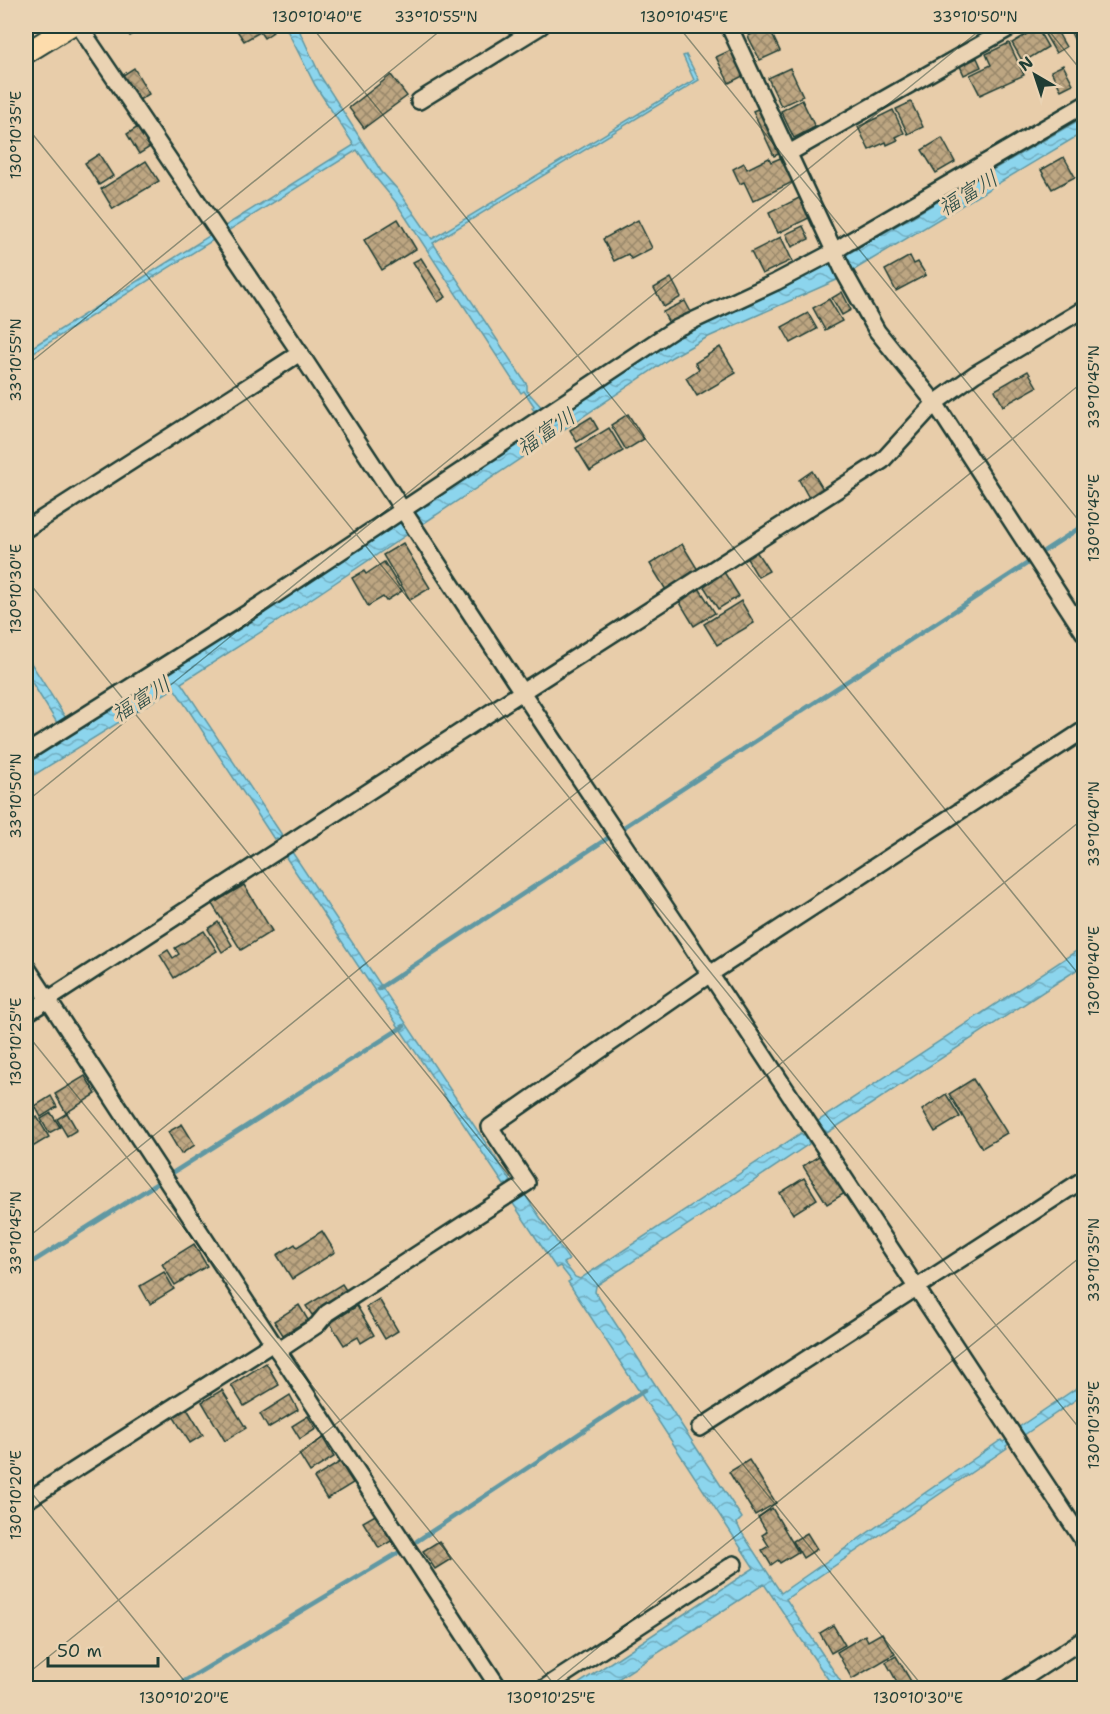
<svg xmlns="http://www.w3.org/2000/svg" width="1110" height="1714" font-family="'Shantell Sans','Klee One',sans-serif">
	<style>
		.water { fill: url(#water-waves); stroke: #6098a3; stroke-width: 1.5 }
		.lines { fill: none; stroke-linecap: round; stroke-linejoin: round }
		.stream { stroke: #6098a3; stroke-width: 4.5 }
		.building { fill: url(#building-cross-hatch); stroke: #1f3d34; stroke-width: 1.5 }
		.minor-casing { stroke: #1f3d34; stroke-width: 20 }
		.major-casing { stroke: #1f3d34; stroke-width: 24 }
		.minor { stroke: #ead3b3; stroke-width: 15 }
		.major { stroke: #fddcac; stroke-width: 20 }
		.ticks { fill: none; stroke: #1f3d34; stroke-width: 1.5; stroke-opacity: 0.45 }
		.labels { text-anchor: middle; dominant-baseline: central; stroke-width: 6; stroke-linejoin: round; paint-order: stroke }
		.water-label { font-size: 22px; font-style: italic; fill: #2a4c46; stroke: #ead3b3 }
		.neatline { fill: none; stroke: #1f3d34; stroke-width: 2 }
		.ticks-label { font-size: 15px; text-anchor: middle; fill: #1f3d34 }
	</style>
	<defs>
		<pattern id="water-waves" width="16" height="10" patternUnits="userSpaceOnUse" patternTransform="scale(1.5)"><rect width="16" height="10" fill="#8cd5ed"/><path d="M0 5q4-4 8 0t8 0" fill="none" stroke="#72aec1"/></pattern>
		<pattern id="building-cross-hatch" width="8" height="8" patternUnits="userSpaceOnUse" patternTransform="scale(1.5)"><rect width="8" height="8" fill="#bda682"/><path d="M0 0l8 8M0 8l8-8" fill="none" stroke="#99886b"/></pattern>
	</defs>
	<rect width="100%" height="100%" fill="#e8cdaa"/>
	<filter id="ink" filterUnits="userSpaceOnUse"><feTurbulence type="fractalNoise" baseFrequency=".0167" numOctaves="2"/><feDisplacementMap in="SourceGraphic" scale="12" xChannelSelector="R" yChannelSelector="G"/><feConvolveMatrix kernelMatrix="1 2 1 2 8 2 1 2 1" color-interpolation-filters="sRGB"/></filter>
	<g filter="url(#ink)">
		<!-- water -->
		<polygon class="water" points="285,26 309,26 300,32 321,77 381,171 398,190 432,239 694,80 683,56 686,55 699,80 433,243 527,385 527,391 544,410 702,322 830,262 837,266 844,256 1084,117 1084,132 839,279 706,338 672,357 278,621 181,683 282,835 280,836 290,853 292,852 511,1181 509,1183 519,1197 525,1195 569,1260 564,1263 575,1277 580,1279 801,1133 803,1135 819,1124 818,1121 1084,946 1084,965 827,1133 825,1131 808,1141 809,1144 596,1286 595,1292 742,1518 737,1523 740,1530 781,1593 1001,1440 1003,1442 1020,1430 1019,1427 1084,1383 1084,1394 1024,1435 1023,1434 1006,1446 1007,1448 786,1599 845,1688 834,1688 764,1584 604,1688 572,1688 754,1568 568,1282 571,1280 560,1266 556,1268 512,1202 516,1199 506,1184 504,1185 285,856 287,855 277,838 274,839 174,688 26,780 26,762 68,735 61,725 59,726 26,673 26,655 67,720 71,733 268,609 545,424 532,408 534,406 524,391 521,393 395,201 376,178 357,150 26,357 26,351 354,145 315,85"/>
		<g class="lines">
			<!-- stream -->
			<g class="stream">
				<polyline points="1044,551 1084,525"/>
				<polyline points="624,827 1028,563"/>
				<polyline points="378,989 608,838"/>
				<polyline points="174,1172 404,1026"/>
				<polyline points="26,1266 156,1184"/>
				<polyline points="417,1541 645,1390"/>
				<polyline points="173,1688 398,1553"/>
			</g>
		</g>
		<!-- building -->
		<g class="building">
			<polygon points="123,26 147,26 130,36"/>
			<polygon points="234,26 269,26 273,32 264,38 260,32 244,41"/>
			<polygon points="768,26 780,51 760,60 748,36"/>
			<polygon points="1040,26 1054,26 1066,47 1056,53"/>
			<polygon points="1068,26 1084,26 1084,34 1074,39"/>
			<polygon points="1037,28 1048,47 1023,62 1012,43"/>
			<polygon points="1009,43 1024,75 980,95 970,75 991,65 986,54"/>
			<polygon points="731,50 743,76 729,83 716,57"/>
			<polygon points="977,58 981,67 964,75 960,66"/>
			<polygon points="1063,65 1073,84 1061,90 1051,71"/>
			<polygon points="134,68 149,94 136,102 120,77"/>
			<polygon points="790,68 803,96 781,106 768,78"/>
			<polygon points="391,75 407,96 364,128 349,108"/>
			<polygon points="802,100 815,127 794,138 781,111"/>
			<polygon points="911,102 923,127 908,134 896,109"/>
			<polygon points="762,107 783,152 774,156 753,111"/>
			<polygon points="893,110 904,133 896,137 898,140 887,145 886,142 869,150 858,127"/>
			<polygon points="138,127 150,147 139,154 127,134"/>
			<polygon points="942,138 955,162 936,173 922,150"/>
			<polygon points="99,154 113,176 99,185 85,163"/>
			<polygon points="783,157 795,181 753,201 744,182 740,184 733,169 744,163 747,169 769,158 771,162"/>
			<polygon points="1064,157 1075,177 1052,189 1041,170"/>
			<polygon points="146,161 159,181 113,209 101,189"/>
			<polygon points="801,197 811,217 778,233 769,213"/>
			<polygon points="398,219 416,249 382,270 364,240"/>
			<polygon points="638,220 652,248 631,259 628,254 614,261 603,239"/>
			<polygon points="803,226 809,239 792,247 786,234"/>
			<polygon points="781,237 792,260 762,274 751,252"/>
			<polygon points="910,256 914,264 918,262 926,275 896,291 885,270"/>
			<polygon points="421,258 446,297 438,302 413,262"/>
			<polygon points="671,278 681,297 664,307 654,288"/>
			<polygon points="842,292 851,310 842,315 832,298"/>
			<polygon points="829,299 842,321 825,330 813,308"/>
			<polygon points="685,301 693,316 671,327 663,312"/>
			<polygon points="808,313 817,329 791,343 782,327"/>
			<polygon points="720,347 736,373 697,396 686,378 699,369 695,363"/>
			<polygon points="1028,371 1037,387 1003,406 995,390"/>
			<polygon points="628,414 644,439 626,450 611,425"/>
			<polygon points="591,417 598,429 577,442 570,430"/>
			<polygon points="609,428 623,451 590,471 576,448"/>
			<polygon points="812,471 823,489 809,498 799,480"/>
			<polygon points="403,543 430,588 410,600 383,555"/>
			<polygon points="682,544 698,570 666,590 650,564"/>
			<polygon points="756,551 769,571 758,577 746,557"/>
			<polygon points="384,562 402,591 386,601 383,597 368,606 352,578 364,571 366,574"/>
			<polygon points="724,572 739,596 718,609 703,585"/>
			<polygon points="699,588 715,613 694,626 679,601"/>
			<polygon points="741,601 754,623 717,645 704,624"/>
			<polygon points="244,885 272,931 241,950 212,904"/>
			<polygon points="218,922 232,945 222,952 208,929"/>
			<polygon points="204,931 217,951 174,978 160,955 168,950 173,958 179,954 175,948"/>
			<polygon points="85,1076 96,1094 66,1113 55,1094"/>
			<polygon points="973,1079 1007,1133 982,1148 949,1094"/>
			<polygon points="946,1094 960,1117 935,1132 922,1110"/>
			<polygon points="51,1096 57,1107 41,1117 35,1106"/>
			<polygon points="51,1113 60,1127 49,1133 41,1119"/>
			<polygon points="67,1113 77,1130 67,1136 57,1119"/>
			<polygon points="37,1117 49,1137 26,1151 26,1119 28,1123"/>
			<polygon points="182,1124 195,1145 181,1154 168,1132"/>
			<polygon points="822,1154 845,1193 827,1204 803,1166"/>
			<polygon points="804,1178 817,1199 793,1214 780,1193"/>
			<polygon points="322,1231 335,1252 292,1279 277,1255 295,1244 297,1247"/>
			<polygon points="194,1244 207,1266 175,1285 162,1264"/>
			<polygon points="164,1272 174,1289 150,1304 140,1286"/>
			<polygon points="342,1284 348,1293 312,1315 306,1306"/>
			<polygon points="379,1299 398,1331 385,1339 366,1307"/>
			<polygon points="299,1305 308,1320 283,1335 274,1321"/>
			<polygon points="357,1306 374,1335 361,1343 358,1337 344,1345 330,1323"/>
			<polygon points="266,1363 279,1385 244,1406 231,1385"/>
			<polygon points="222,1390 246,1428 225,1441 202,1402"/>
			<polygon points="290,1395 298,1410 268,1428 260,1414"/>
			<polygon points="186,1407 203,1435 190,1443 173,1416"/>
			<polygon points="308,1416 316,1429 300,1439 292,1426"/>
			<polygon points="323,1438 334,1457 310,1472 299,1454"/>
			<polygon points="749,1460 776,1503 755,1515 729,1472"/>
			<polygon points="340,1462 353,1483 327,1499 314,1478"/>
			<polygon points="772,1508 798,1552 780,1563 778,1560 771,1565 762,1550 769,1546 762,1535 767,1532 758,1517"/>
			<polygon points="377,1514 393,1540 379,1548 363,1522"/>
			<polygon points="807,1533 817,1549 803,1558 793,1541"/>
			<polygon points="439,1541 451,1559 435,1569 423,1551"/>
			<polygon points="833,1625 845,1645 831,1653 820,1633"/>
			<polygon points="882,1633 895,1654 852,1679 837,1652 865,1635 868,1641"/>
			<polygon points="896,1656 915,1688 894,1688 892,1685 897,1682 886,1662"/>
		</g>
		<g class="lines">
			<!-- minor casing -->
			<g class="minor-casing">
				<g id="minor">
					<polyline points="79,26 300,353 522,692 710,974 1084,1542"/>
					<polyline points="729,26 844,272 877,331 935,403 1084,633"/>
					<polyline points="419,101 541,26"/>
					<polyline points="789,153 1013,26"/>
					<polyline points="26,529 300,353"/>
					<polyline points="26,753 260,605 673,330 776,282 835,251 847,243 1084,105"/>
					<polyline points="26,966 499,1688"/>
					<polyline points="26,1014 522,692 882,461 935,403 975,374 1084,309"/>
					<polyline points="278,1351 317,1325 327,1313 527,1183 490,1127 710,974 1084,730"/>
					<polyline points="700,1428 1084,1179"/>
					<polyline points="26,1501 273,1343"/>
					<polyline points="544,1688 734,1564"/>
					<polyline points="1009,1688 1084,1639"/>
				</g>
			</g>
			<!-- major casing -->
			<g class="major-casing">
				<polyline id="major" points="26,53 70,26"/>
			</g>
			<!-- minor -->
			<use href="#minor" class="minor"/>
			<!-- major -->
			<use href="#major" class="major"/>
		</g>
	</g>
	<!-- ticks -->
	<path class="ticks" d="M311,26l773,955M678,26l406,501M1045,26l39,48M26,126l1058,1308M26,366l420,-340M26,579l898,1109M26,802l959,-776M26,1033l531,655M26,1239l1058,-858M26,1486l164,202M26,1675l1058,-857M548,1688l536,-434"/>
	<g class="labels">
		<!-- water labels -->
		<g class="water-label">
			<text transform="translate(968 193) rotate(-31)">福富川</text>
			<text transform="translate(546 432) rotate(-34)">福富川</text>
			<text transform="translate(141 699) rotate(-32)">福富川</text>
		</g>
	</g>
	<!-- margin -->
	<rect width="1110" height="1714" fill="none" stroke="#ead3b3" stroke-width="66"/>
	<!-- north arrow -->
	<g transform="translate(1035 75) rotate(321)" stroke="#ead3b3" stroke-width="4.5" paint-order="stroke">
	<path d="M0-4.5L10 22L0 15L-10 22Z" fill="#1f3d34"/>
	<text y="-9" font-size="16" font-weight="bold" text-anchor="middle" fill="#1f3d34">N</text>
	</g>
	<!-- scale -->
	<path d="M48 1657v9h110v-9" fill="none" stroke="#1f3d34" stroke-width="3"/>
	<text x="57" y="1657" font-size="18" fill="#1f3d34" stroke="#ead3b3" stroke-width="4.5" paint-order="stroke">50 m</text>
	<rect x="33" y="33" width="1044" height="1648" class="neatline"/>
	<g class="ticks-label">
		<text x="317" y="22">130°10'40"E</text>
		<text x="436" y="22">33°10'55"N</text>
		<text x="684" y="22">130°10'45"E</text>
		<text x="975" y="22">33°10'50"N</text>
		<text transform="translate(16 135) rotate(-90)" y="5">130°10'35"E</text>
		<text transform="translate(16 360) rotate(-90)" y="5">33°10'55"N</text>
		<text transform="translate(1094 387) rotate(-90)" y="5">33°10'45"N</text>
		<text transform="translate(1094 518) rotate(-90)" y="5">130°10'45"E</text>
		<text transform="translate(16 589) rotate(-90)" y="5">130°10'30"E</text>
		<text transform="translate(16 796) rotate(-90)" y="5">33°10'50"N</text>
		<text transform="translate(1094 824) rotate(-90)" y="5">33°10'40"N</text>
		<text transform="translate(1094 971) rotate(-90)" y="5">130°10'40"E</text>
		<text transform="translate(16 1042) rotate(-90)" y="5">130°10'25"E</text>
		<text transform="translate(16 1233) rotate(-90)" y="5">33°10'45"N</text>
		<text transform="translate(1094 1260) rotate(-90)" y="5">33°10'35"N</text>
		<text transform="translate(1094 1425) rotate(-90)" y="5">130°10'35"E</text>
		<text transform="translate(16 1495) rotate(-90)" y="5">130°10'20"E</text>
		<text x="184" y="1703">130°10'20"E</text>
		<text x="551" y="1703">130°10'25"E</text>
		<text x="918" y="1703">130°10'30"E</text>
	</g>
</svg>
